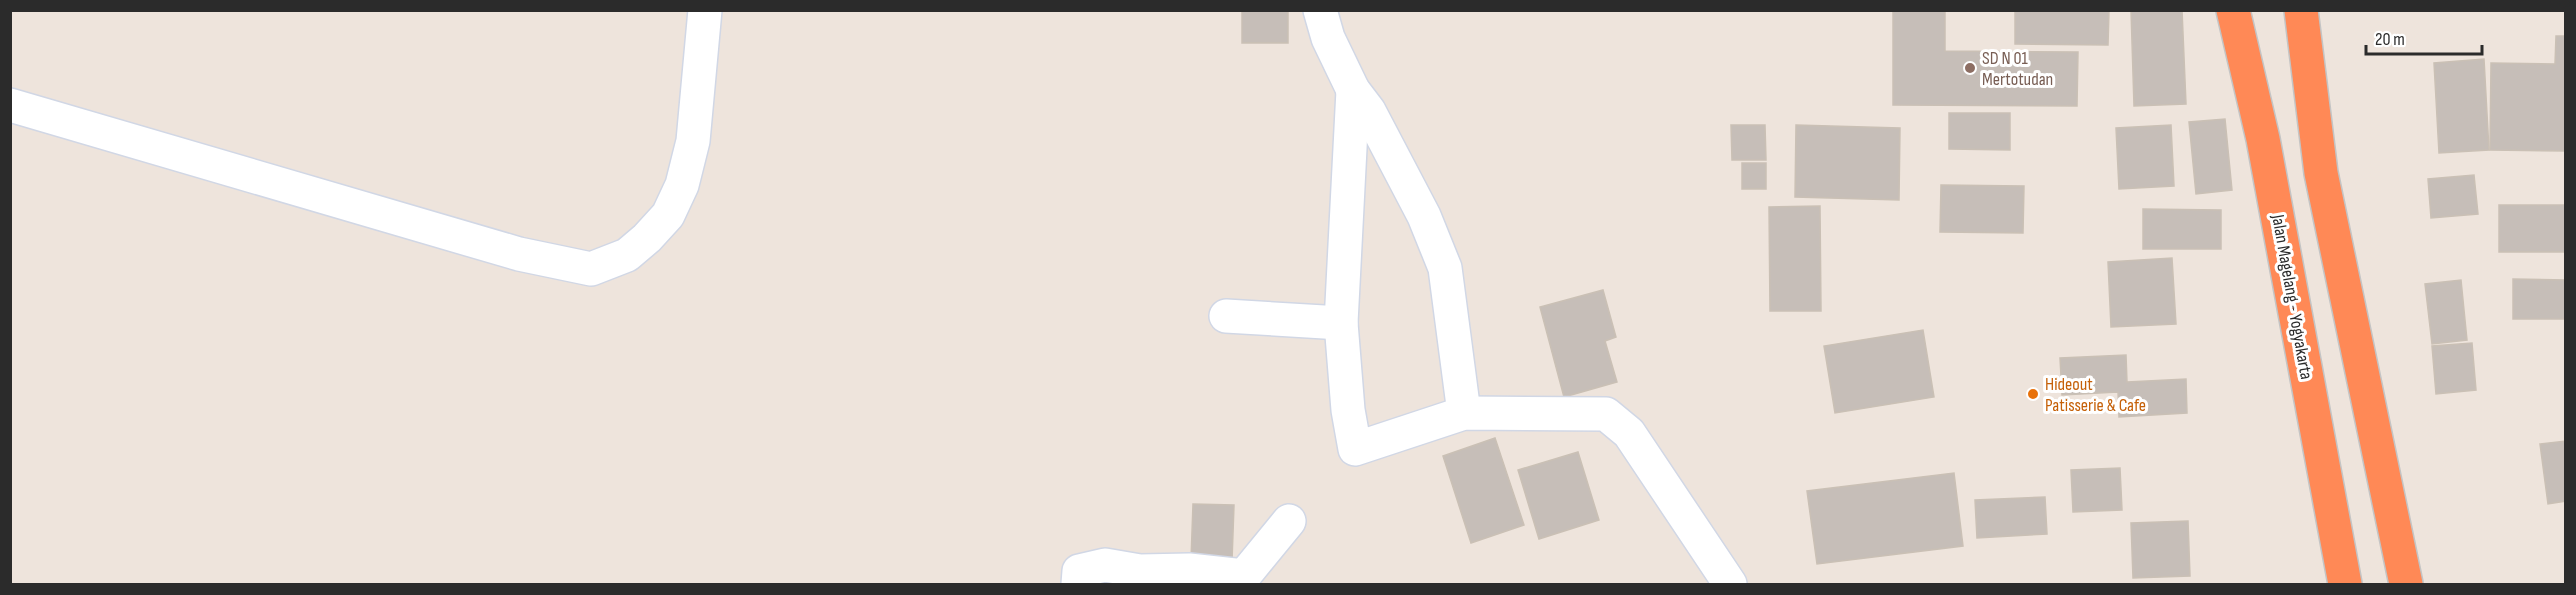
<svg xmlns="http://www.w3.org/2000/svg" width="2576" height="595" font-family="'Sofia Sans Condensed',sans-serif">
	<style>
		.building { fill: #c6beb8; stroke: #cac0b5; stroke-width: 1.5 }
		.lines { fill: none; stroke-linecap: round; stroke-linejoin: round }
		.street-casing { stroke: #d1d7e5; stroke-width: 36 }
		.highway-casing { stroke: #c4c4c4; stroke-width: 36 }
		.street { stroke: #fff; stroke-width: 33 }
		.highway { stroke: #ff8956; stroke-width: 33 }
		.education-dot { fill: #8d6e63; stroke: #fff; stroke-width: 2 }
		.food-dot { fill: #e8710a; stroke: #fff; stroke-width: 2 }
		.labels { text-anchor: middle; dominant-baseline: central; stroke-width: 6; stroke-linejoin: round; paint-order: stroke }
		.education-label { font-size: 18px; fill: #785e54; stroke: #fff; text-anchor: start }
		.street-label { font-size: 18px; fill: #2b2b2b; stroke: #fff }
		.food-label { font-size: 18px; fill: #c56008; stroke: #fff; text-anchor: start }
	</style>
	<rect width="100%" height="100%" fill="#eee4dc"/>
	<!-- building -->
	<g class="building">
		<rect x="1242" y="10" width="46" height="33"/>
		<polygon points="1893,10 1945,10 1945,51 2078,52 2077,106 1893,105"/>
		<polygon points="2015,10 2109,10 2108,45 2015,44"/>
		<polygon points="2131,10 2182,10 2186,104 2134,106"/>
		<polygon points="2556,36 2566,36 2566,151 2490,150 2491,63 2555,64"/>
		<polygon points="2484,59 2489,150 2439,153 2434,63"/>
		<polygon points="1949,113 2010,113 2010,150 1949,149"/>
		<polygon points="2225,119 2232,190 2196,194 2189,122"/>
		<polygon points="1731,125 1765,125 1766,160 1732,160"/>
		<polygon points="1796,125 1900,128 1899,200 1795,197"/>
		<polygon points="2171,125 2174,186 2119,189 2116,128"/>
		<rect x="1742" y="163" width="24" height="26"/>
		<polygon points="2474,175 2478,214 2431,218 2428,179"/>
		<polygon points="1941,185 2024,186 2023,233 1940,232"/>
		<rect x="2499" y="205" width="67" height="47"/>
		<polygon points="1820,206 1821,311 1770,311 1769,207"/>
		<polygon points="2143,209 2221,210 2221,249 2143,249"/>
		<polygon points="2172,258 2176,324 2111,327 2108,262"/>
		<polygon points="2513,279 2566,280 2566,319 2513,319"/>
		<polygon points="2461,280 2467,340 2432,344 2425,284"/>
		<polygon points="1603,290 1616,337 1605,341 1617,382 1564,397 1540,307"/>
		<polygon points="1923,330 1934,397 1835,413 1824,346"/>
		<polygon points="2472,343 2476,390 2436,394 2432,346"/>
		<polygon points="2126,355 2127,382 2186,379 2187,413 2119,417 2118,392 2062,395 2060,358"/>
		<polygon points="1495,438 1524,525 1471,543 1443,456"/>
		<polygon points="2566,441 2566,501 2548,504 2540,444"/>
		<polygon points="1578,452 1599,520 1539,539 1518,470"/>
		<polygon points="2120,468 2122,510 2073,512 2071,470"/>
		<polygon points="1954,473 1963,546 1817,564 1807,491"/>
		<polygon points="2045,497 2047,534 1977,538 1975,500"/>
		<polygon points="1193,504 1234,505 1232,561 1191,560"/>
		<polygon points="2188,521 2190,576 2133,578 2131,523"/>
	</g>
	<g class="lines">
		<!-- street casing -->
		<g class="street-casing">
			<g id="street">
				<polyline points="1320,10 1328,38 1353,90 1369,111 1424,216 1445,268 1464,413"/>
				<polyline points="1353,90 1341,323 1348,410 1355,449 1464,413 1606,414 1629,433 1730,584"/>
				<polyline points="10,105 519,254 591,269 627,255 647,238 668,215 682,185 693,141 705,10"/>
				<polyline points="1226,316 1341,323"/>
				<polyline points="1078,584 1079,571 1105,565 1140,571 1189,570 1244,576"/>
				<polyline points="1243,584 1244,576 1289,521"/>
			</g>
		</g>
		<!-- highway casing -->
		<g class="highway-casing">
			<g id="highway">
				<polyline points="2233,10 2263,139 2345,584"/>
				<polyline points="2301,10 2321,173 2406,584"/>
			</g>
		</g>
		<!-- street -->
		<use href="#street" class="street"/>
		<!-- highway -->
		<use href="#highway" class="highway"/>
	</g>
	<!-- markers -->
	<circle class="education-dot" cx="1970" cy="68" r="6"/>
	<circle class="food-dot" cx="2033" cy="394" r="6"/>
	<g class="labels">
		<!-- education labels -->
		<g class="education-label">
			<text x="1982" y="58">SD N 01<tspan x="1982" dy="21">Mertotudan</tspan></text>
		</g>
		<!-- street labels -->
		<g class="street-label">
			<text transform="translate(2292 297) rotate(80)">Jalan Magelang - Yogyakarta</text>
		</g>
		<!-- food labels -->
		<g class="food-label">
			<text x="2045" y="384">Hideout<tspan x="2045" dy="21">Patisserie &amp; Cafe</tspan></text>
		</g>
	</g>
	<!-- border -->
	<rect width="2576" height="595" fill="none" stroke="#2b2b2b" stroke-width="24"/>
	<!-- scale -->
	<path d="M2366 45v9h116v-9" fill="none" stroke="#2b2b2b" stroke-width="3"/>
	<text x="2375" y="45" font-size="18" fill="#2b2b2b" stroke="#ffffff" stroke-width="4.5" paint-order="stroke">20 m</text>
</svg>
